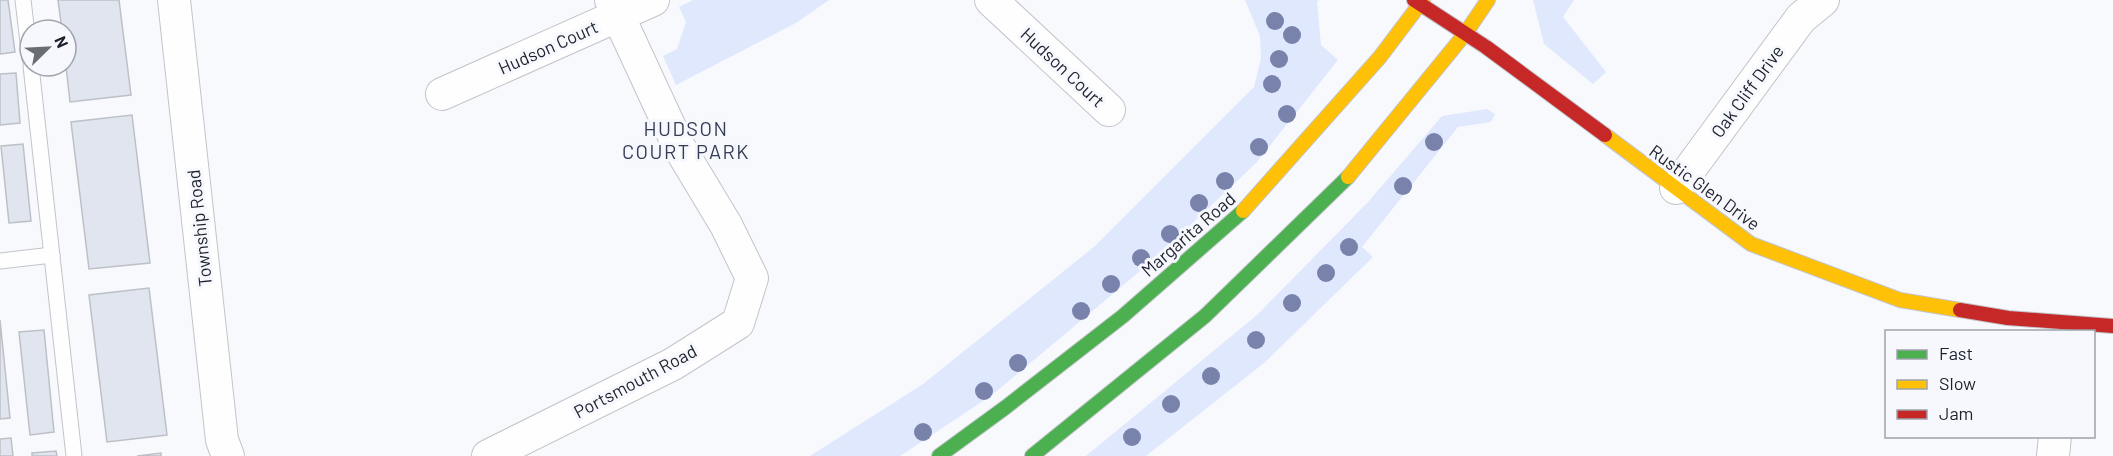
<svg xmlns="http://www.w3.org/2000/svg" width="2113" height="456" font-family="Barlow,sans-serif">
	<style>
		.green { fill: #e0e8fd }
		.building { fill: #e0e5f0; stroke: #bdc0c6; stroke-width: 1.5 }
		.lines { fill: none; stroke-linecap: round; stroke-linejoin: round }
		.lane-casing { stroke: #c2c4ca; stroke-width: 17 }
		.street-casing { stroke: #c2c4ca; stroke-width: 34 }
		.fast-casing { stroke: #c2c4ca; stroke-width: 16 }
		.slow-casing { stroke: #c2c4ca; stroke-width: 16 }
		.jam-casing { stroke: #c2c4ca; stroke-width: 16 }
		.lane { stroke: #fefeff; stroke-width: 15 }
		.street { stroke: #fefeff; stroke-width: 32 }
		.fast { stroke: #4caf50; stroke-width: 14 }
		.slow { stroke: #ffc107; stroke-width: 14 }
		.jam { stroke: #c62828; stroke-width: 14 }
		.tree { fill: #7882ab }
		.labels { text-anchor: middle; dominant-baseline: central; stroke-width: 6; stroke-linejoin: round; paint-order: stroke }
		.street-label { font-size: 18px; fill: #1d212b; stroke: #f6f8fe }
		.neighbourhood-label { font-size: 20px; letter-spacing: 1.5px; fill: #343d52; stroke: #f6f8fe }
	</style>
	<rect width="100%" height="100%" fill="#f8f9fc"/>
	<!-- green -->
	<g class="green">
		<polygon points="693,0 829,0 796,23 676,85 663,56 677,49 686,22 679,7"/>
		<polygon points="1245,0 1319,0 1317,2 1321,45 1338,60 1256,163 1158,256 992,395 900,456 810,456 923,384 1095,246 1254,87 1261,58 1260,36"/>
		<polygon points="1533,0 1574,0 1563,17 1606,72 1593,84 1544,44"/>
		<polygon points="1487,109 1495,114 1491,122 1458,127 1362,247 1373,257 1264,363 1146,456 1086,456 1257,315 1369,201 1442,116"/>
	</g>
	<!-- building -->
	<g class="building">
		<polygon points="0,0 8,0 15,52 0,54"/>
		<polygon points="58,0 119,0 131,95 70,102 66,66 66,30 62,30"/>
		<polygon points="16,73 20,123 0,125 0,74"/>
		<polygon points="132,115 150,263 89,269 71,122"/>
		<polygon points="23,144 31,221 9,223 1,146"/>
		<polygon points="149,288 167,435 107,442 89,295"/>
		<polygon points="0,320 10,418 0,419"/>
		<polygon points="44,330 54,432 30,435 19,332"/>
		<polygon points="11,438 13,456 0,456 0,439"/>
		<polygon points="56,451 57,456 32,456 32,453"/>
		<polygon points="161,453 161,456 137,456"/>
	</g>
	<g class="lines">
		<!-- lane casing -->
		<g class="lane-casing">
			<g id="lane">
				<polyline points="23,0 30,59"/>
				<polyline points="31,66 74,456"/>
				<polyline points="0,261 52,255"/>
			</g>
		</g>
		<!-- street casing -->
		<g class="street-casing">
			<g id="street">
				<polyline points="174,0 222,440 228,456"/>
				<polyline points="991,0 1109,110"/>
				<polyline points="442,94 653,0"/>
				<polyline points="1676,188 1801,18 1823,0"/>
				<polyline points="488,456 673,364 738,323 752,278 726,225 679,147 611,0"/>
				<polyline points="2053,456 2055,436"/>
			</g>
		</g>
		<!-- fast casing -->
		<g class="fast-casing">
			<g id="fast">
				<polyline points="939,456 1006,407 1123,316 1243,211"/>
				<polyline points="1032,456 1205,316 1348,177"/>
			</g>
		</g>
		<!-- slow casing -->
		<g class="slow-casing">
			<g id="slow">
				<polyline points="1605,135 1751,244 1900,300 1960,310"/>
				<polyline points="1348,177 1465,34 1488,0"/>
				<polyline points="1243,211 1380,57 1423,0"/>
			</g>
		</g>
		<!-- jam casing -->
		<g class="jam-casing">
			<g id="jam">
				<polyline points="1414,0 1486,47 1605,135"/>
				<polyline points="1960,310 2008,318 2113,326"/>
			</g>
		</g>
		<!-- lane -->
		<use href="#lane" class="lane"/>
		<!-- street -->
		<use href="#street" class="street"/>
		<!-- fast -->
		<use href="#fast" class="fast"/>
		<!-- slow -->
		<use href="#slow" class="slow"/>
		<!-- jam -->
		<use href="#jam" class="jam"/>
	</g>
	<!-- trees -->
	<g class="tree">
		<circle cx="1275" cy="21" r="9"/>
		<circle cx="1292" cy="35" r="9"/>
		<circle cx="1279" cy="59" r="9"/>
		<circle cx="1272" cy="84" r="9"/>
		<circle cx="1287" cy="114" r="9"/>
		<circle cx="1434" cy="142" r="9"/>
		<circle cx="1259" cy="147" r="9"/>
		<circle cx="1225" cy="181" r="9"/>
		<circle cx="1403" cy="186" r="9"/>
		<circle cx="1199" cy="203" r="9"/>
		<circle cx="1170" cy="234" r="9"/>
		<circle cx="1349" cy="247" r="9"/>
		<circle cx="1141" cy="258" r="9"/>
		<circle cx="1326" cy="273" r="9"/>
		<circle cx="1111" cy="284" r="9"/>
		<circle cx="1292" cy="303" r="9"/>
		<circle cx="1081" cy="311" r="9"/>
		<circle cx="1256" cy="340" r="9"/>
		<circle cx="1018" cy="363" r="9"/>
		<circle cx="1211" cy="376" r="9"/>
		<circle cx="984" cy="391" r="9"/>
		<circle cx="1171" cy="404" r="9"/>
		<circle cx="923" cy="432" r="9"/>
		<circle cx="1132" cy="437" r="9"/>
	</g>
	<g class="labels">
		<!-- street labels -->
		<g class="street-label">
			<text transform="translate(548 47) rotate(-24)">Hudson Court</text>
			<text transform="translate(1063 67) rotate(43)">Hudson Court</text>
			<text transform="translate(1747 91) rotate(-54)">Oak Cliff Drive</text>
			<text transform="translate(1705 187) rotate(36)">Rustic Glen Drive</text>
			<text transform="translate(199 228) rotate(-96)">Township Road</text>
			<text transform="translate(1188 234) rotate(-41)">Margarita Road</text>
			<text transform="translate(635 381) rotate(-28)">Portsmouth Road</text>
		</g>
		<!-- neighbourhood labels -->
		<g class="neighbourhood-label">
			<text x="686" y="128">HUDSON<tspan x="686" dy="23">COURT PARK</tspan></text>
		</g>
	</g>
	<!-- legend -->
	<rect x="1885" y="330" width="210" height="108" fill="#f6f8fe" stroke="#9fa2aa" stroke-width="1.5"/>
	<rect x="1897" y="350" width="30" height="9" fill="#4caf50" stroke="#9fa2aa" stroke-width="1.5"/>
	<text x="1939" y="360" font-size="18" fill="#1d212b">Fast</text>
	<rect x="1897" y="380" width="30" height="9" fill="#ffc107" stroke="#9fa2aa" stroke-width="1.5"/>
	<text x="1939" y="390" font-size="18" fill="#1d212b">Slow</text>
	<rect x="1897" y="410" width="30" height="9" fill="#c62828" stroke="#9fa2aa" stroke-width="1.5"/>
	<text x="1939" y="420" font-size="18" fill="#1d212b">Jam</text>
	<!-- north arrow -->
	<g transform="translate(48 48) rotate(66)"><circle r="28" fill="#f6f8fe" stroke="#9fa2aa" stroke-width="1.5"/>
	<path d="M0-4.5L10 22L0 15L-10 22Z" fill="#6a6d74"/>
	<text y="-9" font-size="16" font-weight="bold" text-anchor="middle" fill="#1d212b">N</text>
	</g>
</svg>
